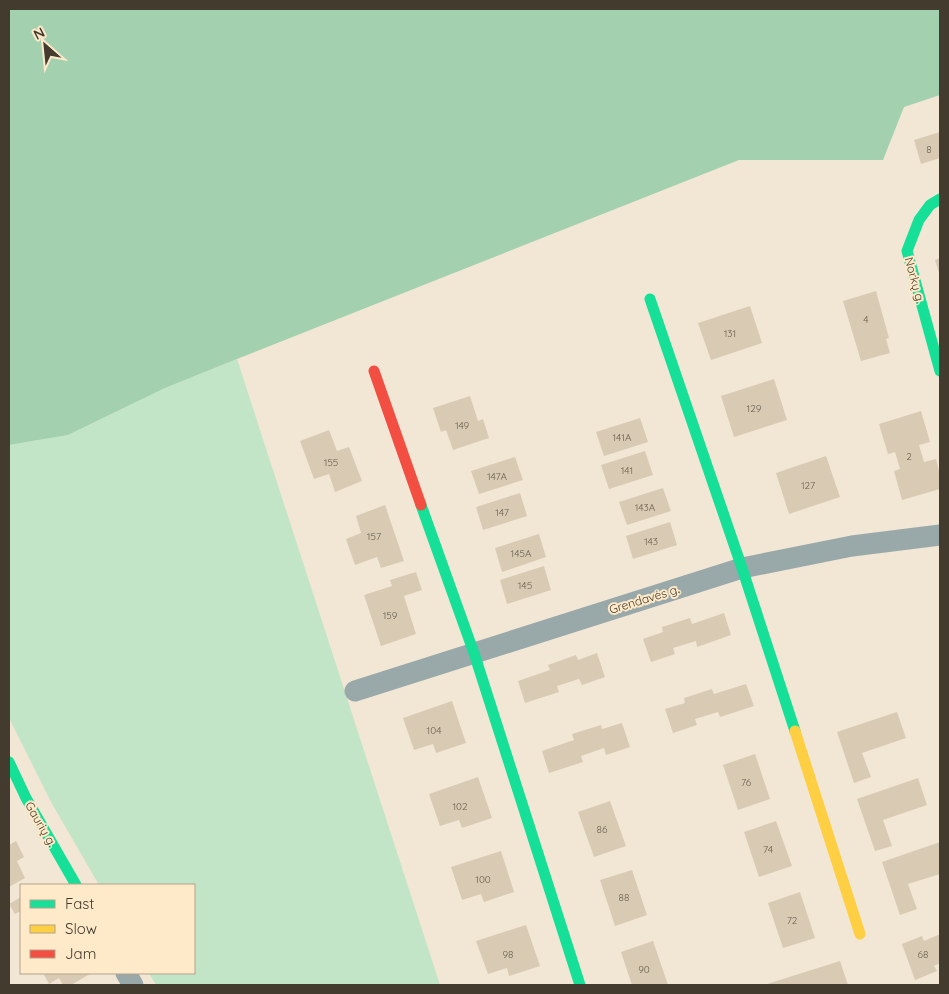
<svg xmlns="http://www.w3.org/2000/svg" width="949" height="994" font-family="Quicksand,sans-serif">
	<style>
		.green { fill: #c2e5c7 }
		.forest { fill: #a3d1af }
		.building { fill: #d9cbb3 }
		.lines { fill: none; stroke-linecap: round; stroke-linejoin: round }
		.street { stroke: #99a8a9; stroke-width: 21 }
		.fast { stroke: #16e098; stroke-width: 11 }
		.slow { stroke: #ffcf43; stroke-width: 11 }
		.jam { stroke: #f24e42; stroke-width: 11 }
		.labels { text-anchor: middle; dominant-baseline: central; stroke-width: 4; stroke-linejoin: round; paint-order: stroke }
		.number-label { font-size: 10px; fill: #685f4f }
		.street-label { font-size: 12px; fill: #433b2e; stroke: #fee9c9 }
	</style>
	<rect width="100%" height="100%" fill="#f2e6d5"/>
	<!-- green -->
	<polygon class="green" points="237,359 440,985 156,985 149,973 194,973 194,885 99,885 51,802 9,718 9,445 68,435 165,388"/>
	<!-- forest -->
	<polygon class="forest" points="9,9 940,9 940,95 904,107 883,160 739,160 237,359 165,388 68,435 9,445"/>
	<!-- building -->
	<g class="building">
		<polygon points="940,132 940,158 921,164 914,140"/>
		<polygon points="940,258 940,276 935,260"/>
		<polygon points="876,291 889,338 886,339 890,353 861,361 843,301"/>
		<polygon points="750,306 762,343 711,360 698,323"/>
		<polygon points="774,379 787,420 734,437 721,396"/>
		<polygon points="470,396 478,421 483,419 489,438 453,450 446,430 441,432 433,408"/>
		<polygon points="921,411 930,442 919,445 924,462 936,459 940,475 940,489 902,500 894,471 900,469 895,452 888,454 879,424"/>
		<polygon points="640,418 648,442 604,456 596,432"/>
		<polygon points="329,430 337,451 349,447 362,481 335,492 329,474 314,479 300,441"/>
		<polygon points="645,451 653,475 609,489 601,465"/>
		<polygon points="826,456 840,497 789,514 776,473"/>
		<polygon points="515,457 523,480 479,494 471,471"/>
		<polygon points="663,488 671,511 627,525 619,502"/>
		<polygon points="520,493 527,516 483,530 476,507"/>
		<polygon points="385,505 404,561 381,568 377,557 355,565 346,539 361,533 356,516"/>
		<polygon points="670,522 677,545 633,559 626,536"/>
		<polygon points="539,534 546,557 502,572 495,548"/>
		<polygon points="544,566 551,590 507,604 500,580"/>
		<polygon points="416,572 422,590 404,596 416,634 381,646 364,595 392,586 390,580"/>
		<polygon points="724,613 731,635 697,647 696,641 673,648 675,654 651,662 643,639 663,632 662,627 690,618 692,624"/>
		<polygon points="597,653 605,677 582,685 579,679 557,686 559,692 525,703 518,681 550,670 548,665 576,655 578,660"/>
		<polygon points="746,684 754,706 720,717 718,712 695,719 697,725 673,733 665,709 685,703 684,698 712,689 714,694"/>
		<polygon points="452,701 466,743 436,753 433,744 414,750 403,718"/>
		<polygon points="897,712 906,738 862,753 871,777 854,783 837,732"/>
		<polygon points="622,723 630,747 606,755 604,748 581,756 583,762 549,773 542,751 574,740 572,734 601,725 602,729"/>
		<polygon points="755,754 770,799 738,810 723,765"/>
		<polygon points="478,777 492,818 462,828 459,820 440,826 429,794"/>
		<polygon points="918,778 927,805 883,820 892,846 875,851 857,799"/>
		<polygon points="610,801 626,846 594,857 578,812"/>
		<polygon points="776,821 792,866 759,877 744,832"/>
		<polygon points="16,841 24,857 17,861 25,878 9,887 9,845"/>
		<polygon points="940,842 940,874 908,884 917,909 900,915 882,862"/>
		<polygon points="501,851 514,892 484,902 481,894 462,900 451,867"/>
		<polygon points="632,870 647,915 615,926 600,880"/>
		<polygon points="800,892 815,938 783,948 768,903"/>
		<polygon points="21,897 21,911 15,914 9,904"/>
		<polygon points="526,925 540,966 509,976 507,968 488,974 476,941"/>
		<polygon points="940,934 940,963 934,966 937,971 915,980 902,944 922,936 924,941"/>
		<polygon points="653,941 668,985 632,985 621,952"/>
		<polygon points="840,961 848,985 764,985"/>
		<polygon points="43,973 89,973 90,974 71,985 63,985 59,978 49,984"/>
	</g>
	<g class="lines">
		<!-- street -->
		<g class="street">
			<polyline points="355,691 742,568 852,546 940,535"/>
			<polyline points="126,973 133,985"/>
		</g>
		<!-- fast -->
		<g class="fast">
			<polyline points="940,199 930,205 919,220 907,251 940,371"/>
			<polyline points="650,299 742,568 795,731"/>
			<polyline points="421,505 474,653 580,985"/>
			<polyline points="9,762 26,798 76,885"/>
		</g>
		<!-- slow -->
		<polyline class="slow" points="795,731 860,934"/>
		<!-- jam -->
		<polyline class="jam" points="374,371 421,505"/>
	</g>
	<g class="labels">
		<!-- number labels -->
		<g class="number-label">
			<text x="929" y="149">8</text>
			<text x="866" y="319">4</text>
			<text x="730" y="333">131</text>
			<text x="754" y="408">129</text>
			<text x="462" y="425">149</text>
			<text x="622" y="437">141A</text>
			<text x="909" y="456">2</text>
			<text x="331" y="462">155</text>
			<text x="627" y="470">141</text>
			<text x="497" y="476">147A</text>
			<text x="808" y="485">127</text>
			<text x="645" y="507">143A</text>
			<text x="502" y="512">147</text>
			<text x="374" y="536">157</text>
			<text x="651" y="541">143</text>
			<text x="521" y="553">145A</text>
			<text x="525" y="585">145</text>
			<text x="390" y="615">159</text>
			<text x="434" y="730">104</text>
			<text x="746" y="782">76</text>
			<text x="460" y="806">102</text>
			<text x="602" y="829">86</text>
			<text x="768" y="849">74</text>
			<text x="483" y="879">100</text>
			<text x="624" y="897">88</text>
			<text x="792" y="920">72</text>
			<text x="508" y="954">98</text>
			<text x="923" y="954">68</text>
			<text x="644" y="969">90</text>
		</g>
		<!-- street labels -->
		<g class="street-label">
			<text transform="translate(915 280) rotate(75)">Norkų g.</text>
			<text transform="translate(644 599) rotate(-17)">Grendavės g.</text>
			<text transform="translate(41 824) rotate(60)">Gaurių g.</text>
		</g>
	</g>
	<!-- border -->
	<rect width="949" height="994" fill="none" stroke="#433b2e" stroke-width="20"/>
	<!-- legend -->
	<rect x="20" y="884" width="175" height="90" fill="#fee9c9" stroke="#b3a38b"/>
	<rect x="30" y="900" width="25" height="8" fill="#16e098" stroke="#b3a38b"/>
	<text x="65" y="909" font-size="15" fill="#433b2e">Fast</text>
	<rect x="30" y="925" width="25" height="8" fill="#ffcf43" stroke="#b3a38b"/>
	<text x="65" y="934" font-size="15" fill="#433b2e">Slow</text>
	<rect x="30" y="950" width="25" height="8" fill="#f24e42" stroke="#b3a38b"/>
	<text x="65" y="959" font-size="15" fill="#433b2e">Jam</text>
	<!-- north arrow -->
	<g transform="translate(45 45) rotate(333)" stroke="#fee9c9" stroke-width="4" paint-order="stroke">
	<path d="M0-4L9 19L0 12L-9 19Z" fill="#433b2e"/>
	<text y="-8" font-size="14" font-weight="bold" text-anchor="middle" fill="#433b2e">N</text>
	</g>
</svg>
